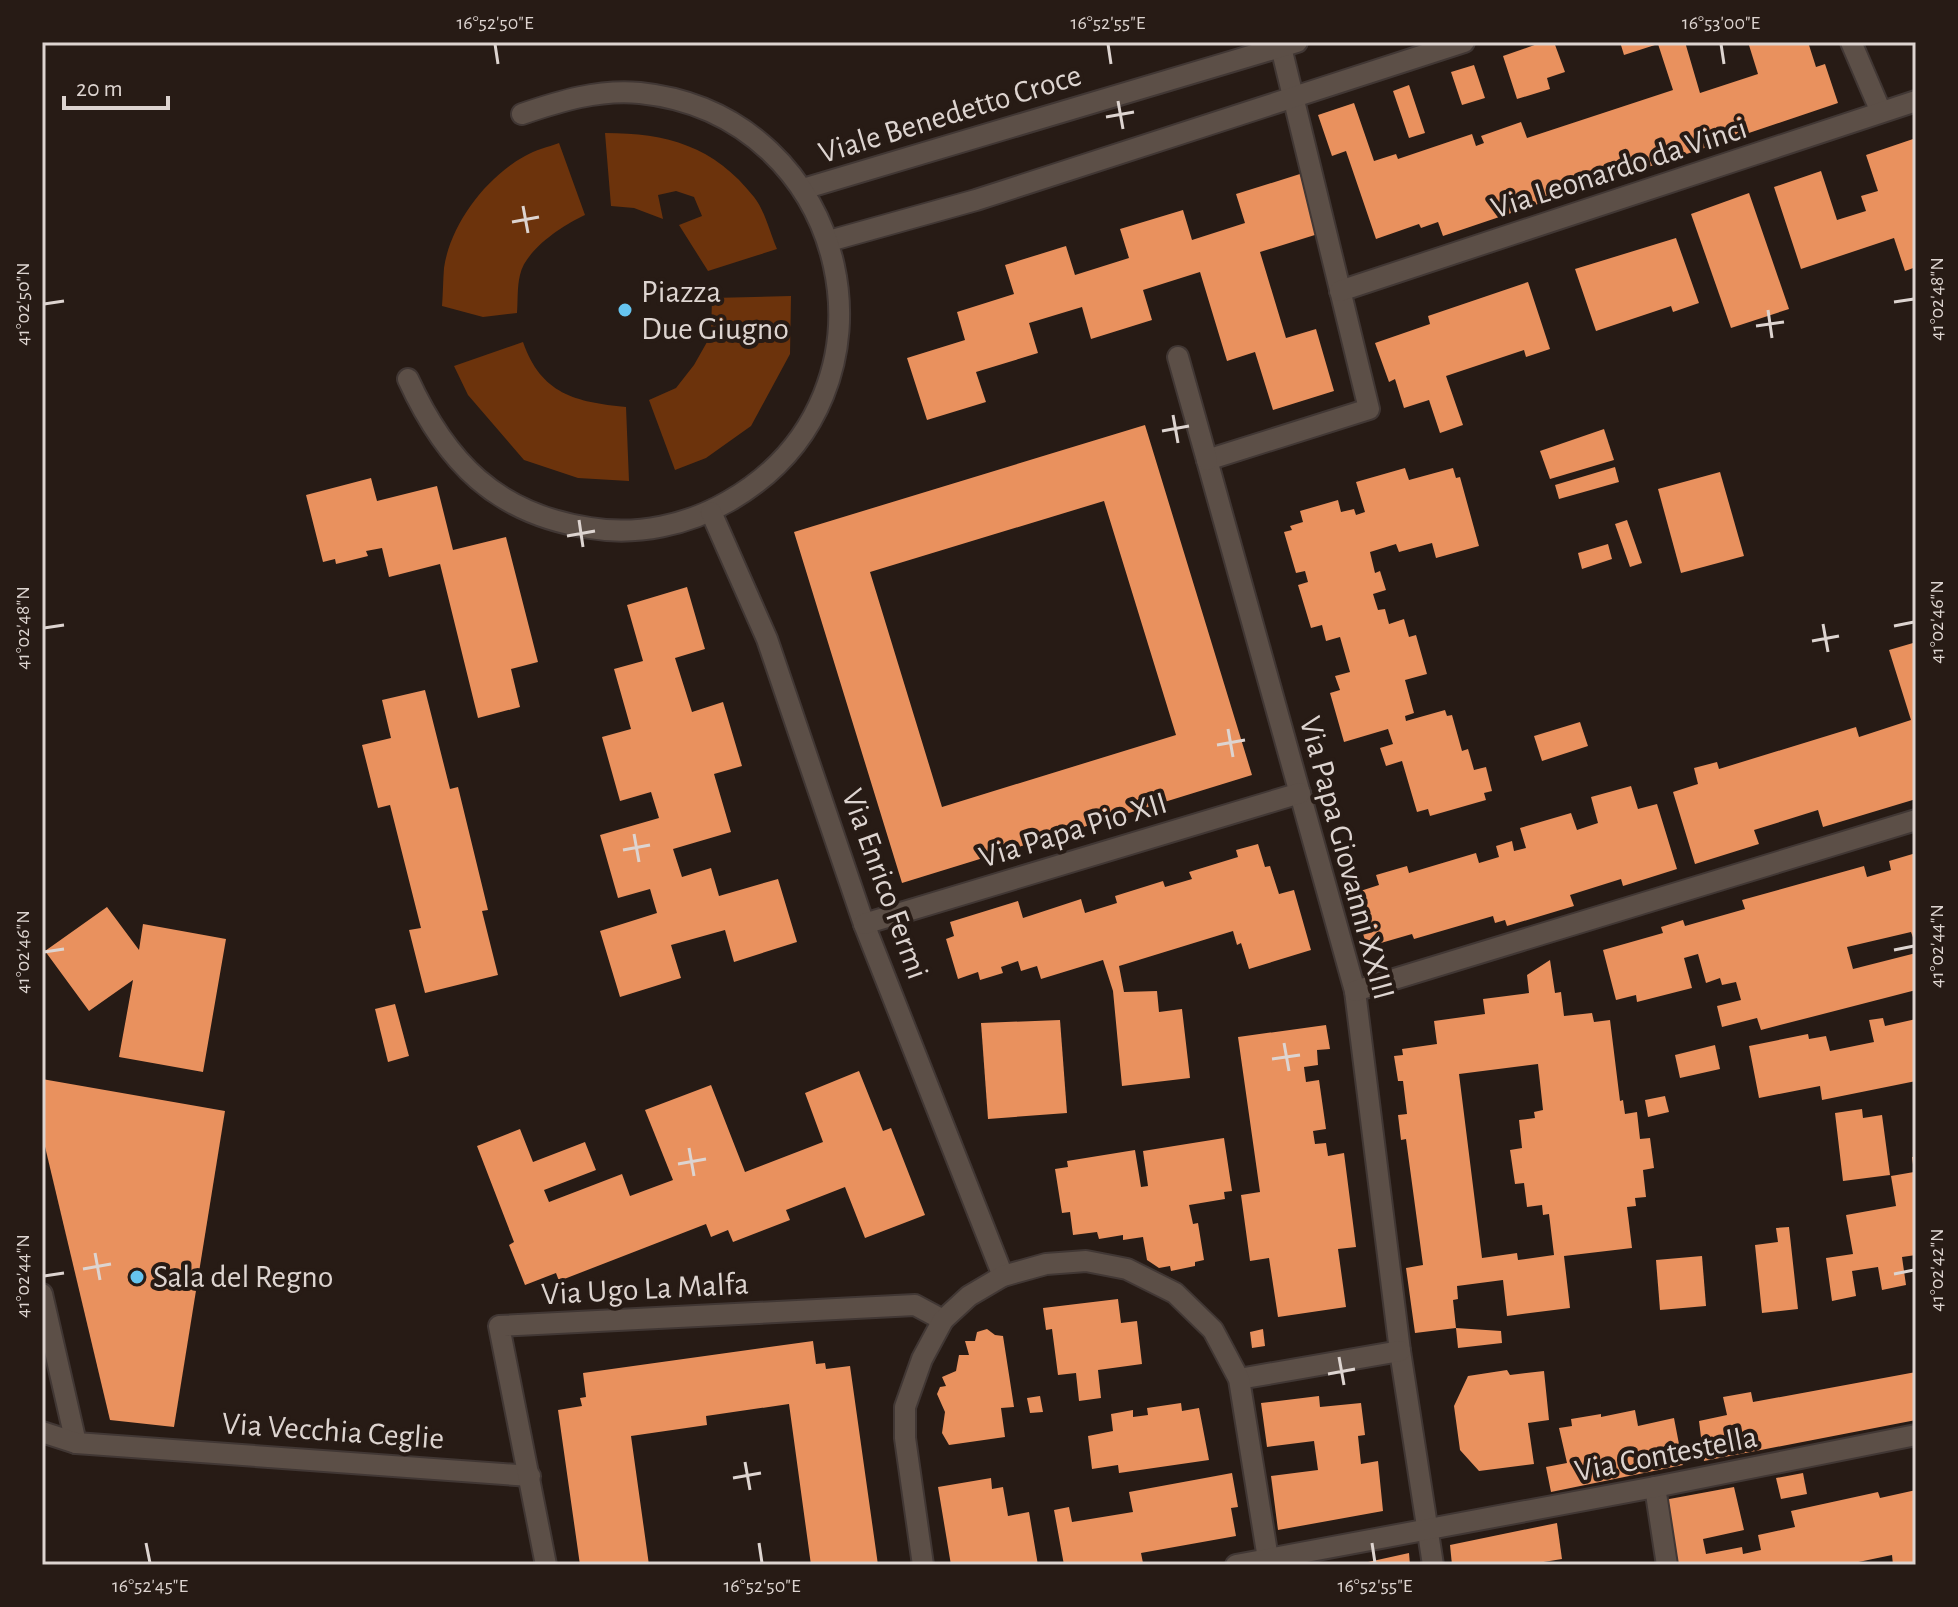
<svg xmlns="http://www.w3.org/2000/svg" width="1958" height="1607" font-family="'Alegreya Sans',sans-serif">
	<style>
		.green { fill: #6c330c }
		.building { fill: #e9915e; fill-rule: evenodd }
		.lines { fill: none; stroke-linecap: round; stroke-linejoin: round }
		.street-casing { stroke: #413734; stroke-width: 24 }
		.street { stroke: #5c4f47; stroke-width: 20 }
		.ticks { fill: none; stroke: #ddd4d0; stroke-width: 3 }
		.poi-dot { fill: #66c4ef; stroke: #271b15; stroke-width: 3 }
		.labels { text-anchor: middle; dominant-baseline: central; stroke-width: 8; stroke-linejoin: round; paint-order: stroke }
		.street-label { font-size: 32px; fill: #ddd4d0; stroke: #271b15 }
		.poi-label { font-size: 32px; fill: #ddd4d0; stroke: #271b15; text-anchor: start }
		.neatline { fill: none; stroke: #ddd4d0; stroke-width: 3 }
		.ticks-label { font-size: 20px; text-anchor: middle; fill: #ddd4d0 }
	</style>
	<rect width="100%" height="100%" fill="#271b15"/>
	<!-- green -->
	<g class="green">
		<path d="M605,133c62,0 109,13 149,64 11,14 16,36 23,52l-69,22 -29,-46 23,-9 -8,-19 -18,-6 -18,4 5,24 -29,-11 -23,-2z"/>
		<path d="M559,143l26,72c-22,10 -60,35 -65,60 -3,12 -2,26 -3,38l-34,4 -41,-11c1,-13 1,-25 2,-38 6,-43 42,-91 81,-112 10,-6 23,-9 34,-13z"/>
		<polygon points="791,296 790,354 751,426 706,458 675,470 649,400 676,388 694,365 711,335 712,298"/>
		<path d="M523,342c18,52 52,60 103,65l3,74 -51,-3 -54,-18 -56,-65 -14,-29z"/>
	</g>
	<!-- building -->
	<g class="building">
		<polygon points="1543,42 1554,42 1565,72 1547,78 1550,89 1517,99 1503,56"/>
		<polygon points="1620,42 1685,42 1700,93 1758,74 1748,42 1808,42 1816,67 1825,64 1838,103 1443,236 1438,222 1421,228 1419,224 1376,239 1346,151 1332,156 1318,115 1354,103 1374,161 1396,154 1398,159 1472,134 1476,146 1484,143 1481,136 1521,122 1527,138 1673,90 1658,44 1624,55"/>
		<polygon points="1474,65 1485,98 1462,105 1451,72"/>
		<polygon points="1409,85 1425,133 1409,138 1393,91"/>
		<polygon points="1916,138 1916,267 1905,271 1894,238 1801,269 1774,187 1821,171 1837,220 1866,211 1861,196 1878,191 1866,155"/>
		<polygon points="1300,174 1318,234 1260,252 1286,338 1316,329 1334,391 1273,410 1255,352 1227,361 1200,272 1143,290 1152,320 1091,339 1082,307 1029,323 1038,353 976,372 986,402 927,420 907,358 965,340 957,312 1014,294 1005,265 1066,246 1075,275 1129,258 1120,229 1183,210 1192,240 1245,223 1236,194"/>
		<polygon points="1749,193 1789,309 1731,328 1691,214"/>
		<polygon points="1676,238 1699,303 1673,312 1671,306 1596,331 1575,269"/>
		<polygon points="1528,282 1550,349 1526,357 1524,350 1446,376 1463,425 1440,433 1429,400 1404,408 1395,379 1389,382 1375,343 1430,324 1428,316"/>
		<path d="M1145,425l107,350 -350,108 -108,-351zM1104,501l72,234 -234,72 -72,-235z"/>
		<polygon points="1604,429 1614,460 1550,479 1540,451"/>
		<polygon points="1615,467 1619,482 1559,499 1555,485"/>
		<polygon points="1405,468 1409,480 1453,468 1456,478 1460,477 1479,546 1436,558 1432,543 1399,552 1396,544 1370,552 1375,573 1380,571 1386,590 1373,594 1378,610 1385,609 1389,624 1404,619 1409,637 1416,635 1427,674 1405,680 1414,713 1405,716 1406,721 1445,710 1447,716 1452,715 1462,751 1468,749 1474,770 1486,767 1492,791 1484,793 1486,800 1430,816 1428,809 1417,812 1402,761 1386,766 1380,748 1393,744 1388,729 1344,742 1330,693 1340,690 1335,676 1350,672 1340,637 1326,641 1322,625 1311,628 1298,585 1308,582 1305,571 1296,573 1284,532 1292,530 1290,526 1303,522 1300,511 1338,500 1341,512 1354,509 1356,515 1365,512 1356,482"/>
		<polygon points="1720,472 1744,556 1681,573 1658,489"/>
		<polygon points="371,478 377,501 437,486 453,550 506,537 538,662 511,669 520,707 478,718 440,564 389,577 382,548 366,551 368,556 336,564 335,559 323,562 306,495"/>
		<polygon points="1627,520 1642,563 1630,567 1615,524"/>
		<polygon points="1608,544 1612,559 1582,569 1578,553"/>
		<polygon points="687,587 705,649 675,658 692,712 723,702 742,766 714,774 731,832 673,849 682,877 711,868 719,896 778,879 797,942 734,962 725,930 671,945 681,978 620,997 600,931 657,913 650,889 618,898 600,835 659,818 651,792 620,801 602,737 631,729 614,669 643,661 627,605"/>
		<polygon points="1913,643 1916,654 1916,799 1823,827 1818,810 1754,830 1759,844 1695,864 1673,792 1698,784 1694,768 1717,762 1719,769 1856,727 1859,737 1911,720 1889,650"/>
		<polygon points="425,690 450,789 458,787 488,910 482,911 498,975 425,993 409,930 421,928 390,805 378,808 362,745 391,738 382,700"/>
		<polygon points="1580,722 1588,746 1542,761 1534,736"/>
		<polygon points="1631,786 1638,809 1657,804 1677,869 1623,886 1621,879 1570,895 1574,906 1507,926 1505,920 1495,923 1493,916 1414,939 1412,934 1367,947 1351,894 1379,885 1376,875 1407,866 1409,873 1476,853 1479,863 1499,857 1496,846 1512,841 1514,851 1526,848 1520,828 1571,813 1577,830 1598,823 1591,797"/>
		<polygon points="1258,844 1265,867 1270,866 1279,894 1294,890 1311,950 1249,969 1241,943 1237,945 1233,931 1119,966 1124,992 1157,991 1159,1012 1182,1009 1190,1078 1122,1086 1113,991 1103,960 1041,979 1037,966 1021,971 1018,961 1001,967 1003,973 980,980 978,972 958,979 946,939 954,936 950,922 1018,901 1023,918 1081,899 1085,913 1117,903 1115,896 1163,881 1165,887 1192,879 1189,872 1238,857 1236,850"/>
		<polygon points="1916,853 1916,946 1911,932 1847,947 1853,969 1916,953 1916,990 1761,1030 1757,1018 1722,1027 1717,1006 1741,1000 1736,982 1722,985 1720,978 1706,983 1698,954 1684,958 1692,988 1637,1002 1636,995 1616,1000 1603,950 1663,933 1661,927 1683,920 1685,926 1745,909 1742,900 1864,866 1867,877 1891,870 1889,861"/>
		<polygon points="107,907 139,950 143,924 226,939 203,1072 119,1057 133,980 89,1011 45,951"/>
		<path d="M1550,960l5,33 6,-1 3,24 28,-3 2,9 16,-2 10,81 3,-1 2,14 12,-2 3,27 10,-1 4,30 -11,2 3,27 -11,1 1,8 -9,1 5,41 -68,8 6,52 -63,8 -4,-36 -46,6 1,13 -5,1 3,28 45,3 1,12 -44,5 -2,-20 -41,5 -9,-65 17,-3 -17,-126 -5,1 -3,-25 9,-1 -4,-33h-5l-4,-25 9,-1 -1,-6 35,-5 -3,-23 51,-7 -2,-15 46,-6 -2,-18zM1538,1064l5,46 -9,2 1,6 -16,2 3,28 -12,2 5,34 9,-1 3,24 15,-2 1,10 6,-1 5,41 -36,5 -1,-7 -35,5 -23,-184z"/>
		<polygon points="395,1004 409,1056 388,1062 375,1009"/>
		<polygon points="1883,1018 1885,1026 1916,1019 1916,1081 1822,1100 1820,1086 1759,1098 1749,1046 1808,1034 1809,1039 1826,1036 1830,1051 1874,1042 1869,1020"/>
		<polygon points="1060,1020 1067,1113 988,1119 981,1023"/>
		<polygon points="1326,1025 1330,1049 1317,1050 1318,1065 1304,1067 1306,1082 1319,1080 1326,1129 1313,1131 1315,1144 1326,1143 1328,1156 1344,1153 1356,1247 1338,1249 1346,1307 1278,1317 1269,1258 1250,1261 1241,1195 1260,1192 1238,1037"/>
		<polygon points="1715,1045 1720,1069 1680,1078 1675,1055"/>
		<polygon points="859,1071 883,1131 891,1128 925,1215 865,1238 845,1187 786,1210 790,1220 733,1242 728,1230 711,1237 706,1224 559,1281 556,1273 525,1285 509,1245 514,1242 477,1146 520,1129 533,1162 585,1142 596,1170 544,1190 549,1202 622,1174 630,1196 673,1180 645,1110 711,1085 745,1172 823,1142 805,1093"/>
		<polygon points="42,1079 225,1111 174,1427 110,1420 42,1134"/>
		<polygon points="1665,1096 1669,1112 1648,1117 1645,1100"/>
		<polygon points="1862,1109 1863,1118 1882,1115 1890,1175 1843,1181 1835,1113"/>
		<polygon points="1224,1138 1232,1191 1224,1192 1225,1199 1189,1205 1193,1224 1198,1223 1204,1260 1195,1262 1195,1266 1171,1271 1170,1266 1159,1268 1147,1260 1143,1237 1123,1240 1123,1235 1099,1239 1097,1232 1073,1235 1070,1212 1062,1213 1055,1169 1068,1167 1067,1161 1135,1150 1141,1187 1148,1186 1143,1151"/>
		<polygon points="1912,1157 1916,1157 1916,1255 1902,1257 1906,1285 1882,1290 1878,1267 1852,1271 1856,1296 1832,1301 1826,1258 1853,1254 1846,1215 1896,1206 1891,1176 1914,1172"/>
		<polygon points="1789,1227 1798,1309 1762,1313 1755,1245 1778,1242 1776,1228"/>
		<polygon points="1702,1256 1706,1306 1660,1310 1656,1260"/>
		<polygon points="1118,1299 1121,1323 1137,1321 1142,1364 1098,1370 1101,1398 1079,1401 1076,1373 1058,1375 1052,1329 1046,1330 1043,1308"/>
		<polygon points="987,1329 995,1335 1003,1336 1014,1407 1001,1408 1005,1437 949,1445 942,1433 945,1412 937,1394 940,1387 946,1386 942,1377 956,1371 959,1355 969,1355 965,1341 975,1341 977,1332"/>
		<polygon points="1263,1329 1265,1346 1252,1348 1250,1332"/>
		<polygon points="813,1341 816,1364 825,1363 826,1369 850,1366 878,1565 811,1565 789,1404 706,1416 707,1425 631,1436 649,1565 580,1565 558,1410 582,1406 580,1398 586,1397 583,1373"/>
		<polygon points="1507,1370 1510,1375 1544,1371 1549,1420 1528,1423 1534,1464 1479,1471 1460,1450 1454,1406 1468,1376"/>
		<polygon points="1916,1372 1916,1420 1704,1461 1699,1421 1727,1415 1723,1397 1751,1392 1753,1402"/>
		<polygon points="1040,1396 1043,1412 1030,1413 1027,1398"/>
		<polygon points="1319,1396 1320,1407 1361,1403 1365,1435 1358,1436 1361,1464 1378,1461 1383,1511 1278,1530 1271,1476 1318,1470 1314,1441 1267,1447 1261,1403"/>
		<polygon points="1181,1403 1182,1411 1199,1408 1209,1460 1119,1473 1118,1465 1092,1469 1088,1436 1113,1431 1111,1414 1133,1410 1133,1417 1148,1415 1147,1408"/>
		<polygon points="1635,1410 1638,1426 1674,1418 1683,1465 1551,1492 1546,1467 1567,1463 1559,1428 1572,1426 1571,1419 1601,1414 1601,1417"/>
		<polygon points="1232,1473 1238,1507 1231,1508 1236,1536 1141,1553 1143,1563 1132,1565 1064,1565 1054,1510 1069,1507 1072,1522 1133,1512 1129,1492"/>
		<polygon points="1803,1473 1807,1494 1781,1499 1776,1478"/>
		<polygon points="991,1478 992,1489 1003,1487 1008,1516 1029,1512 1038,1565 951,1565 938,1487"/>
		<polygon points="1734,1487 1744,1530 1703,1539 1706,1554 1742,1547 1743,1554 1761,1550 1758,1535 1795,1527 1791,1511 1878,1492 1880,1498 1916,1490 1916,1565 1893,1565 1892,1555 1844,1565 1674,1565 1664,1500"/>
		<polygon points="1557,1523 1562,1559 1525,1565 1452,1565 1450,1545"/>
		<polygon points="1409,1553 1410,1565 1359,1565 1359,1564"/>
	</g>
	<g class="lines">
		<!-- street casing -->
		<g class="street-casing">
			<g id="street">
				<polyline points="1851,42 1881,112"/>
				<polyline points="1281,47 1369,409 1207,460 1355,991 1400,1351 1433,1565"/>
				<polyline points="803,189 1297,42"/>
				<polyline points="829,241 976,200 1464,42"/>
				<polyline points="1340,291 1916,101"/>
				<polyline points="1178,357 1207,460"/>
				<path d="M408,379c38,83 88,135 182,149 47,8 98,-3 139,-27 186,-107 123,-386 -89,-408 -41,-4 -80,8 -118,21"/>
				<polyline points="711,512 767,639 864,924 1003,1276"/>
				<polyline points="864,924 1300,793"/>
				<polyline points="1355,991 1916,820"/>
				<polyline points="42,1294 76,1443"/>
				<polyline points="1239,1379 1400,1351"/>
				<polyline points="42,1432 76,1443 530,1476"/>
				<polyline points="1655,1487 1667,1565"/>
				<polyline points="546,1565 499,1326 915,1305 943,1320"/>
				<polyline points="923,1565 905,1438 905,1407 922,1359 943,1320 969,1296 1003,1276 1046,1264 1086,1261 1127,1269 1175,1293 1213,1330 1239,1379 1269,1565"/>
				<polyline points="1236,1565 1655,1487 1916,1435"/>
			</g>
		</g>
		<!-- street -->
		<use href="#street" class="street"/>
	</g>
	<!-- ticks -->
	<path class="ticks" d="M495,44l3,20M1108,44l3,20M1721,44l3,20M1118,101l5,28M1106,117l28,-5M523,206l5,27M512,222l27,-5M1894,302l20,-3M44,304l20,-3M1768,310l4,28M1756,326l28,-4M1173,415l5,28M1162,431l27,-5M579,520l4,27M567,536l28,-5M1823,624l5,28M1894,626l20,-4M44,628l20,-3M1812,641l27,-5M1228,729l5,28M1217,745l28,-5M634,834l5,28M623,850l27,-5M1894,950l20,-4M44,952l20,-3M1284,1043l5,28M1272,1059l28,-4M689,1148l5,28M678,1164l28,-5M95,1253l5,27M83,1269l28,-5M1894,1274l20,-4M44,1276l20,-3M1339,1357l5,28M1328,1374l27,-5M745,1462l5,28M733,1478l28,-5M146,1543l4,20M759,1543l3,20M1372,1543l3,20"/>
	<!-- markers -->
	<g class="poi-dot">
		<circle cx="625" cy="310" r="8"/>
		<circle cx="137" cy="1277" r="8"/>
	</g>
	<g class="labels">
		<!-- street labels -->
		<g class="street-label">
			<text transform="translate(950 114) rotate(-17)">Viale Benedetto Croce</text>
			<text transform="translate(1619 168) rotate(-18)">Via Leonardo da Vinci</text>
			<text transform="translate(1073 830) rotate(-17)">Via Papa Pio XII</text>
			<text transform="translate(1347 858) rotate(75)">Via Papa Giovanni XXIII</text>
			<text transform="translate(885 884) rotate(70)">Via Enrico Fermi</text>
			<text transform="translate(645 1289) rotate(-3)">Via Ugo La Malfa</text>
			<text transform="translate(333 1431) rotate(4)">Via Vecchia Ceglie</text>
			<text transform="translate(1666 1454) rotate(-11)">Via Contestella</text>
		</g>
		<!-- poi labels -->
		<g class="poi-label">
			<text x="641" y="292">Piazza<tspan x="641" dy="37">Due Giugno</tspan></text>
			<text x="153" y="1277">Sala del Regno</text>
		</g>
	</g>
	<!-- border -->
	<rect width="1958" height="1607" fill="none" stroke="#271b15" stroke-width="88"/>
	<!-- scale -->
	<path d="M64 96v12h104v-12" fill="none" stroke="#ddd4d0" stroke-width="4"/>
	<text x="76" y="96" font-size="24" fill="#ddd4d0" stroke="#271b15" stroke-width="6" paint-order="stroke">20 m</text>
	<rect x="44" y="44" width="1870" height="1519" class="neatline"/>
	<g class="ticks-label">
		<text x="495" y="29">16°52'50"E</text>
		<text x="1108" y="29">16°52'55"E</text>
		<text x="1721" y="29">16°53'00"E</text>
		<text transform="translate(1936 299) rotate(-90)" y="7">41°02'48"N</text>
		<text transform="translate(22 304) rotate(-90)" y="7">41°02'50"N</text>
		<text transform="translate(1936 622) rotate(-90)" y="7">41°02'46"N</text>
		<text transform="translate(22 628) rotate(-90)" y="7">41°02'48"N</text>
		<text transform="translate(1936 946) rotate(-90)" y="7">41°02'44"N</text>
		<text transform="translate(22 952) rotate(-90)" y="7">41°02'46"N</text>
		<text transform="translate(1936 1270) rotate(-90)" y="7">41°02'42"N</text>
		<text transform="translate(22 1276) rotate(-90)" y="7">41°02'44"N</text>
		<text x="150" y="1592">16°52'45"E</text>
		<text x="762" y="1592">16°52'50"E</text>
		<text x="1375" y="1592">16°52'55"E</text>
	</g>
</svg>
